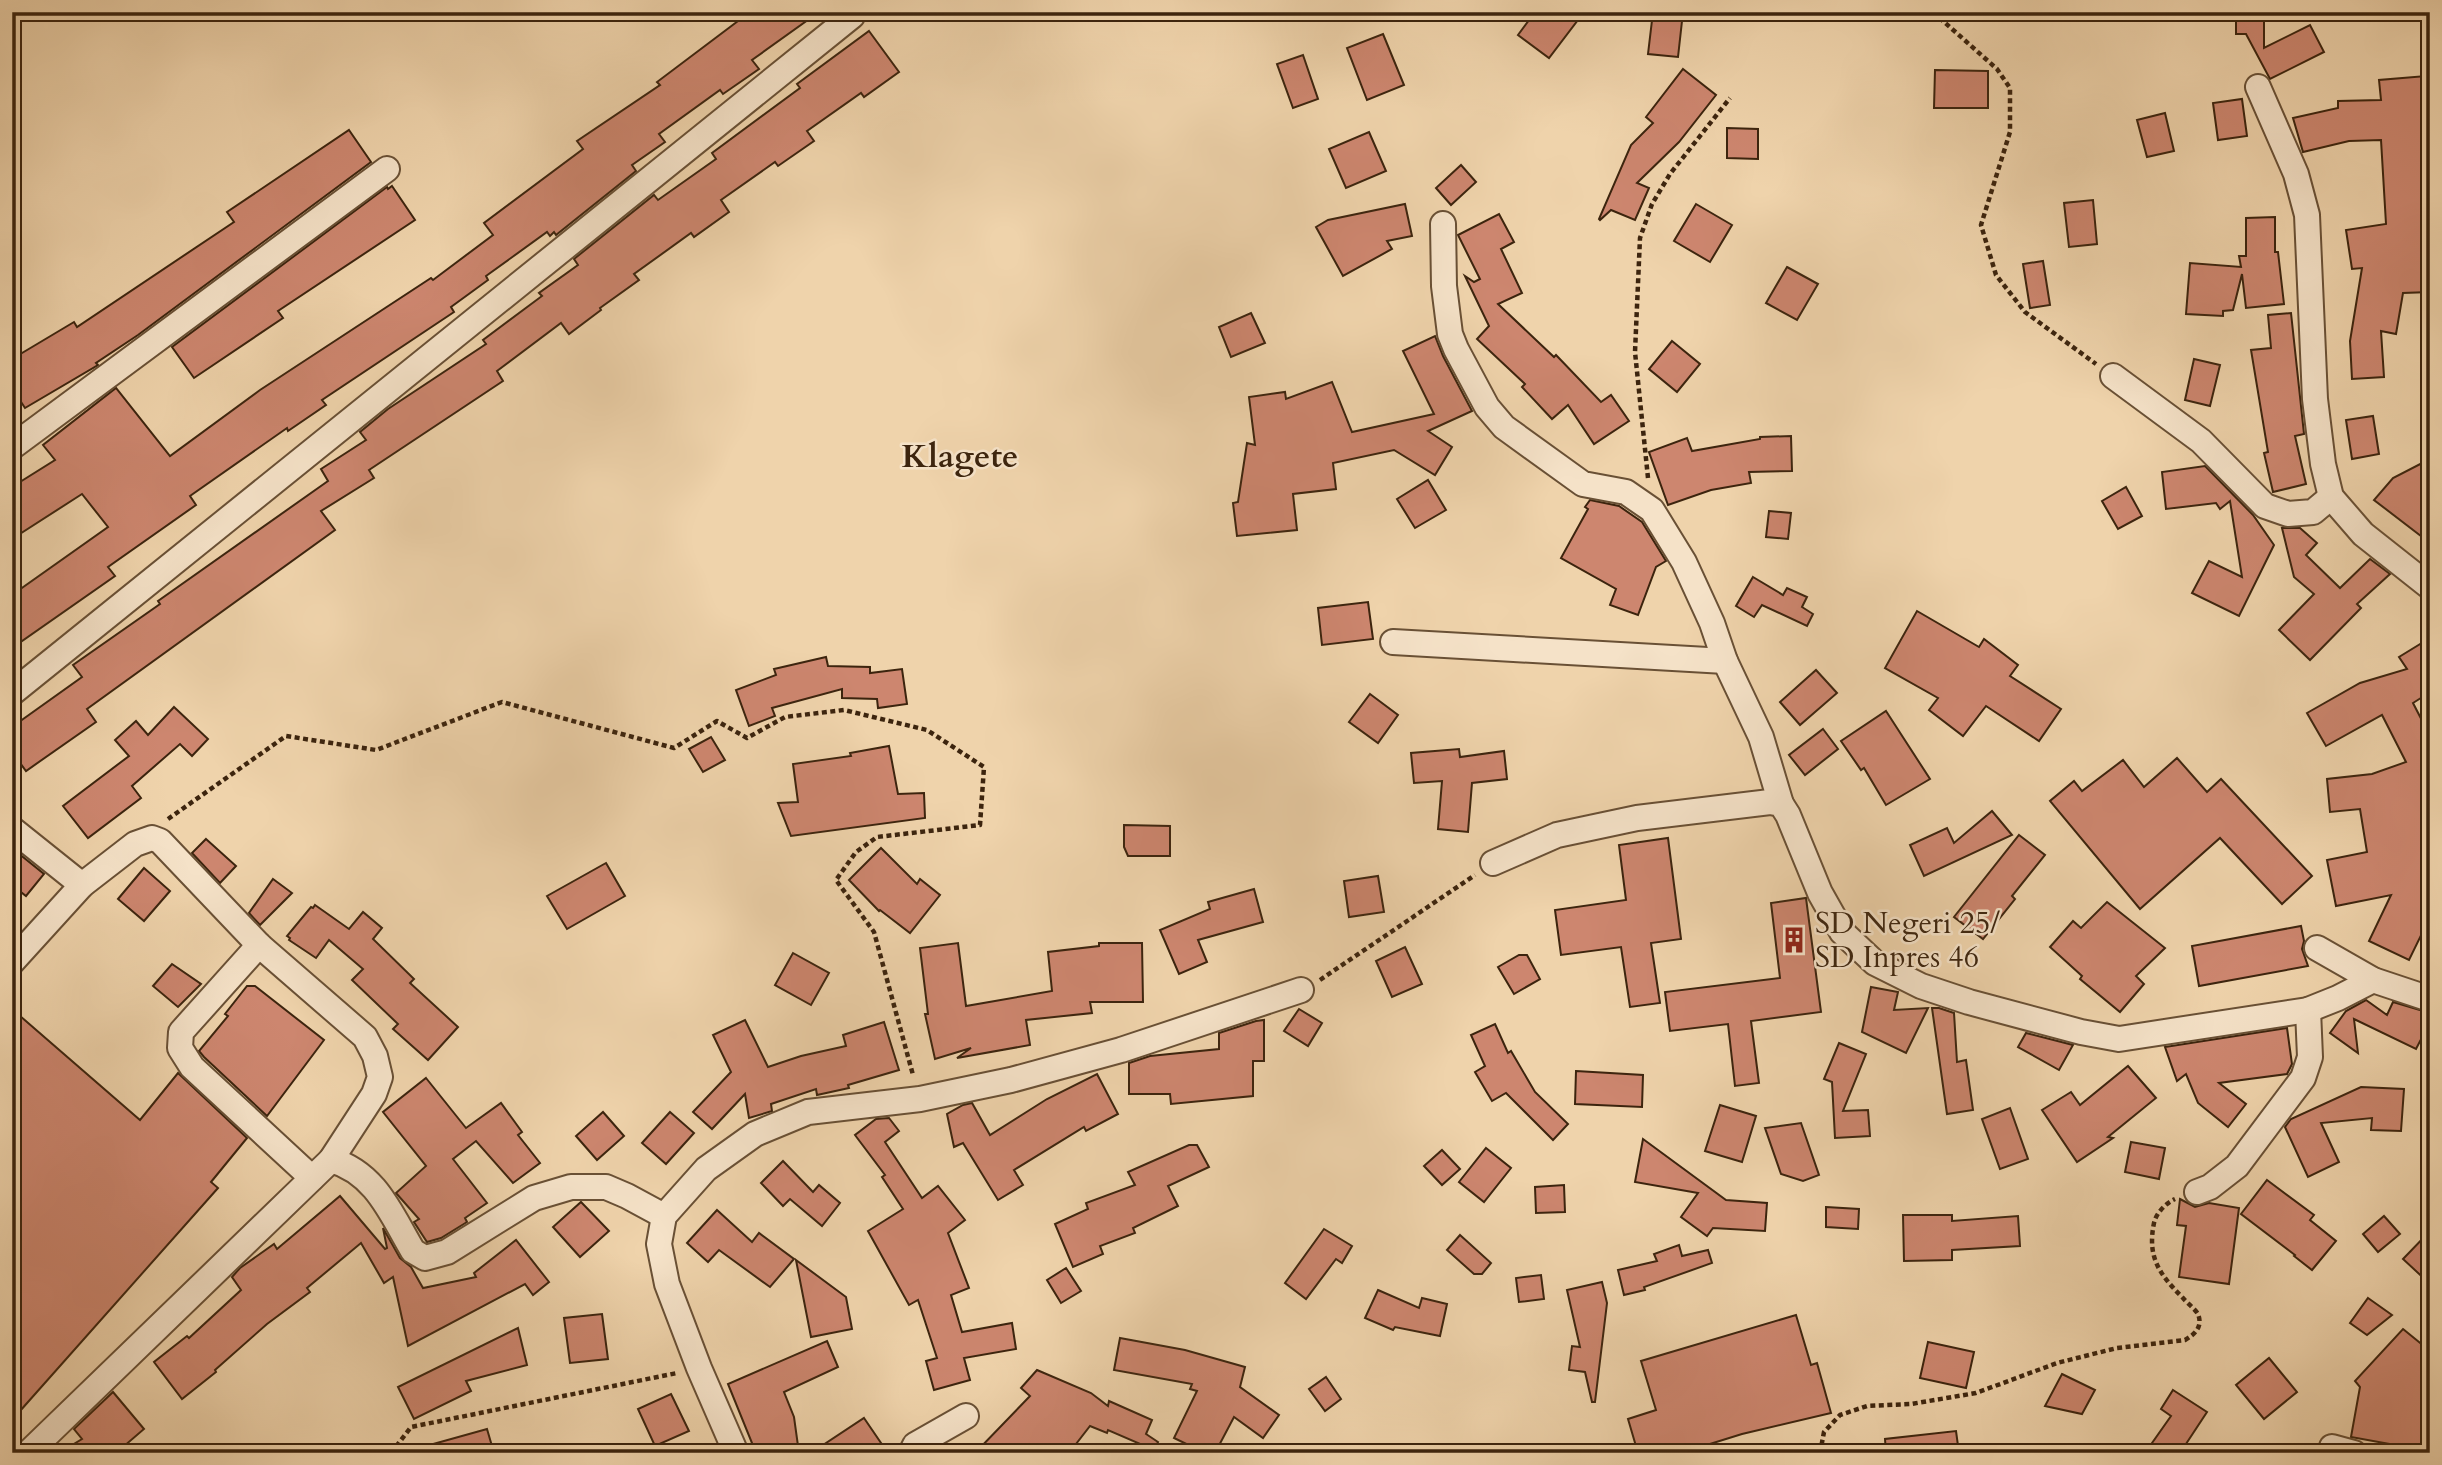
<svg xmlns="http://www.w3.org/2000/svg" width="2442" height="1465" font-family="Cardo,serif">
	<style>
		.building { fill: #cd866f; stroke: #3c240e; stroke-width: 2 }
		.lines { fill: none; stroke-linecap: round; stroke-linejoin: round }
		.street-casing { stroke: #695035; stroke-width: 28 }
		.path { stroke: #3c240e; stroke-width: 4.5; stroke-dasharray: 5 3.5; stroke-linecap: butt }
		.street { stroke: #f5e2c8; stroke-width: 24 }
		.labels { text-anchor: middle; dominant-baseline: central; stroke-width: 5; stroke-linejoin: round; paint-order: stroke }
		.poi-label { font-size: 30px; fill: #3c240e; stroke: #f5e2c8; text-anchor: start }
		.quarter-label { font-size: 33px; font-weight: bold; fill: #3c240e; stroke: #f5e2c8 }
	</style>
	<rect width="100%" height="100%" fill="#efd3ab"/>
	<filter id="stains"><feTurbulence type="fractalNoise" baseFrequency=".00286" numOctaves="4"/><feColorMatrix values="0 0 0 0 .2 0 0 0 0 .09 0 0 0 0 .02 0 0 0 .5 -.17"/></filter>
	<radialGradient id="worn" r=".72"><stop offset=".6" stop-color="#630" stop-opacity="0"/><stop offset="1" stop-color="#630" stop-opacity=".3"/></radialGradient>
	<!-- building -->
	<g class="building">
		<polygon points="750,12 819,12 752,60 759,69 723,94 720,90 659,134 665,142 632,165 636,171 556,235 554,232 550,236 547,232 486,276 488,280 451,307 454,312 322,400 326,405 288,431 287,428 190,496 196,505 108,567 115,576 12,648 12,595 108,527 82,494 12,539 12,487 55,460 43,445 116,388 170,456 260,390 431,278 433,280 493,235 484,223 583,149 577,141 660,85 657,82"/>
		<polygon points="1535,12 1584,12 1549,58 1518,35"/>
		<polygon points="1653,12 1683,12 1678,57 1648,54"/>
		<polygon points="2236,12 2264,12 2264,48 2310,25 2324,52 2270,79 2246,34 2236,34"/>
		<polygon points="869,31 899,72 864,97 861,93 807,131 814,141 778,166 775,162 721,200 729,212 694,237 691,233 634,274 639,280 600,308 601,310 569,334 561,323 497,371 503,381 369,470 374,478 321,511 335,530 87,709 96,722 26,771 12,752 12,727 82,677 73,665 160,604 158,601 328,481 321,469 366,440 360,432 388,409 486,344 483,340 542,296 539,293 578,265 574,259 654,195 658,200 716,159 712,153 800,88 797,84"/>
		<polygon points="1383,34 1404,85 1367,100 1347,48"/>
		<polygon points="1303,55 1318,99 1293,108 1277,64"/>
		<polygon points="1683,69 1716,95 1679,142 1637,183 1649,188 1635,220 1611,210 1600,220 1599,219 1631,145 1653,123 1646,117"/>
		<polygon points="1935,70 1988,71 1988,108 1934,108"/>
		<polygon points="2426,76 2430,119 2430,292 2403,293 2396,334 2381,331 2384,377 2352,379 2350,341 2362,268 2352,269 2346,230 2386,224 2381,140 2349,141 2303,152 2293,118 2338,108 2338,101 2381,100 2379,80"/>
		<polygon points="2242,99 2247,136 2218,140 2213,103"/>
		<polygon points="2165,113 2174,151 2147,157 2137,120"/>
		<polygon points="1727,128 1758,129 1758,159 1727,158"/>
		<polygon points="349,130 371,162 138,335 96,363 98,365 25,408 12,388 12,359 74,322 77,327 234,222 227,212"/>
		<polygon points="1369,132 1386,171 1346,188 1329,149"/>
		<polygon points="1461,165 1476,182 1451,205 1436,188"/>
		<polygon points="392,186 415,220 278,311 283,318 194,378 172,347 387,187 388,189"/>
		<polygon points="2093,200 2097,244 2069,247 2064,203"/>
		<polygon points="1405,204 1412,236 1387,241 1392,249 1343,276 1316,227 1328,220"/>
		<polygon points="1696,204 1732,225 1710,262 1674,241"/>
		<polygon points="1499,214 1514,242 1501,249 1522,293 1498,304 1554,357 1556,355 1601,402 1611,395 1629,421 1594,444 1568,405 1552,419 1522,387 1525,384 1477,339 1489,326 1465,276 1474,282 1480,279 1458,235"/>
		<polygon points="2275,217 2275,252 2278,252 2284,304 2246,308 2242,274 2233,310 2223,311 2223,316 2186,314 2190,263 2241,267 2239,256 2246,256 2246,218"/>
		<polygon points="2043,261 2050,305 2030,308 2023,264"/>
		<polygon points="1787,267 1818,284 1797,320 1766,303"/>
		<polygon points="1251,313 1265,343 1231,357 1219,327"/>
		<polygon points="2291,313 2304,434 2295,436 2306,484 2273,492 2264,453 2268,452 2251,350 2271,348 2268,315"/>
		<polygon points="1435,336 1443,356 1472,411 1428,431 1452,447 1435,475 1394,450 1333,463 1336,489 1293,494 1297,530 1237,536 1233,503 1238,502 1247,443 1255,445 1249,397 1285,392 1286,399 1332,382 1352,432 1434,414 1403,351"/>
		<polygon points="1672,341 1700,364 1677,392 1649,369"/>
		<polygon points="2194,359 2220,365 2210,406 2185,400"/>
		<polygon points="2373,416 2379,454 2352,459 2346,420"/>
		<polygon points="1791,436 1792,471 1749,472 1751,483 1711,490 1668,505 1649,452 1687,438 1692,451 1760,439 1760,437"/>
		<polygon points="2430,459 2430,543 2374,500 2393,478"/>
		<polygon points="2205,466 2253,515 2274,545 2239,616 2192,593 2209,561 2242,577 2230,501 2220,509 2216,503 2166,509 2162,472"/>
		<polygon points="1428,480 1446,510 1415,528 1397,499"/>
		<polygon points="2126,487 2142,516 2118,529 2102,501"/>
		<polygon points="1590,500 1619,506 1642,522 1666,561 1656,567 1638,615 1610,605 1616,589 1561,558 1588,509 1585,507"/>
		<polygon points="1769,511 1791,513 1788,539 1766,537"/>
		<polygon points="2282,528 2300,528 2317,543 2306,555 2340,588 2370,559 2390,574 2357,604 2361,608 2310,660 2279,630 2314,594 2294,577"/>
		<polygon points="1753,577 1783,595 1787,588 1807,597 1802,607 1813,614 1807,626 1762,605 1754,617 1736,606"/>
		<polygon points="1368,602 1373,639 1322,645 1318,608"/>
		<polygon points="1917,611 1979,647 1984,639 2018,665 2010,676 2061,709 2039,741 1986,706 1963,736 1929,710 1938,698 1885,668"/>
		<polygon points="2430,638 2430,705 2424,696 2413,703 2430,736 2430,743 2422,746 2430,767 2430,813 2425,815 2430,841 2430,917 2409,960 2369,941 2391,895 2336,906 2327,860 2367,852 2360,809 2330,812 2327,779 2372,774 2406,762 2382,715 2326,746 2307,713 2360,683 2407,669 2399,657"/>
		<polygon points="826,657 828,666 870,667 870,673 902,669 907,704 878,708 877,699 842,698 842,689 772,708 775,716 749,726 736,690 776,675 774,669"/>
		<polygon points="1816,670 1837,693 1800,725 1780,702"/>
		<polygon points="1370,694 1398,715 1378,743 1349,722"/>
		<polygon points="174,707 208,739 192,756 180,744 132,786 141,798 88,838 63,806 129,756 115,740 136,721 148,735"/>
		<polygon points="1886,711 1930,779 1886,805 1864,768 1861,770 1841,741"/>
		<polygon points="1823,729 1838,749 1805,775 1789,755"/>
		<polygon points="711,737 725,760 703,772 689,749"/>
		<polygon points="889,746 898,794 924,793 925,818 791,836 778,803 798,802 793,764 851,756 850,753"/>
		<polygon points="1459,749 1460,757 1504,751 1507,779 1472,783 1468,832 1438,829 1442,781 1414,783 1411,753"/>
		<polygon points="2177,758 2207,792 2221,779 2312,876 2282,904 2220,838 2140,909 2050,801 2074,781 2082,791 2123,760 2144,787"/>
		<polygon points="1992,811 2012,835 1924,876 1910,845 1947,828 1954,843"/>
		<polygon points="1124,825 1170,826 1170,856 1128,856 1124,847"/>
		<polygon points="2019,835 2045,855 2012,896 2015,899 1983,939 1954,917"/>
		<polygon points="1668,838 1681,939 1651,943 1660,1003 1630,1007 1621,947 1561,955 1555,910 1626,900 1619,845"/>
		<polygon points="206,839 236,866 220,883 192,853"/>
		<polygon points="881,848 917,884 920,879 940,895 910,933 880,910 879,911 849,880"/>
		<polygon points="18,853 44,874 26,896 12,885 12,860"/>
		<polygon points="606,863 625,896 567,929 547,896"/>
		<polygon points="144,868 170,891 144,921 118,899"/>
		<polygon points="1378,876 1384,912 1349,917 1344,881"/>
		<polygon points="273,879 292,893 260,925 249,913"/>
		<polygon points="1254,889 1263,922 1198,940 1207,962 1179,974 1160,930 1210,909 1208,902"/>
		<polygon points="1806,898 1821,1012 1751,1021 1759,1083 1735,1086 1728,1024 1670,1031 1665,992 1780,978 1771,903"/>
		<polygon points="2107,902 2165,948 2136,976 2144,984 2120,1012 2080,979 2082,976 2050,947 2073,921 2081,928"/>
		<polygon points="315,905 349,929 363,912 382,928 373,939 414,979 410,983 458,1027 428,1060 393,1029 398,1024 352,980 363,969 329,940 316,958 289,940 290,938 287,936 311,907 313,908"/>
		<polygon points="2301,926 2304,941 2302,949 2308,966 2199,986 2192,946"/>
		<polygon points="958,943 966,1006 1052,991 1048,952 1099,946 1099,943 1142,943 1143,1002 1090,1002 1092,1013 1026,1020 1030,1045 957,1058 971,1048 935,1059 925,1014 928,1014 920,948"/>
		<polygon points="1405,947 1422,984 1392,997 1376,961"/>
		<polygon points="793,953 829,973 811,1005 775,985"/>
		<polygon points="1519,955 1527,955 1540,979 1514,994 1498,967"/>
		<polygon points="172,964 201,984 178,1007 153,986"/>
		<polygon points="247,986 255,986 324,1040 267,1116 204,1057 199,1051 228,1016 225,1014"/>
		<polygon points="1871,987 1898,992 1894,1010 1928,1008 1906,1053 1862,1032"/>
		<polygon points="2366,1000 2387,1015 2393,1002 2430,1013 2430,1022 2416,1049 2354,1019 2358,1053 2330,1033 2346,1011"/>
		<polygon points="1932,1008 1939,1008 1954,1013 1957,1062 1966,1060 1973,1110 1947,1114"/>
		<polygon points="12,1009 140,1120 178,1073 247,1138 211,1182 218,1188 12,1420"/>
		<polygon points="1299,1009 1322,1023 1308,1046 1284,1031"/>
		<polygon points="745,1020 768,1067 801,1056 846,1046 843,1035 884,1022 899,1070 848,1085 849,1088 817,1095 816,1089 771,1104 772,1111 749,1118 745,1094 712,1129 693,1112 731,1072 713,1035"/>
		<polygon points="1264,1020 1264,1061 1253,1061 1253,1096 1171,1104 1170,1094 1129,1094 1129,1063 1150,1056 1219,1049 1219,1033 1256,1021"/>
		<polygon points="1495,1024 1508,1053 1511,1051 1535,1092 1568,1124 1553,1140 1506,1093 1492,1101 1475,1072 1485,1066 1471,1035"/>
		<polygon points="2287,1028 2292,1064 2287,1074 2219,1083 2246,1104 2228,1127 2198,1103 2186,1074 2177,1081 2165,1047"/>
		<polygon points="2026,1033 2073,1045 2059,1070 2018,1047"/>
		<polygon points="1839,1043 1866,1054 1843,1111 1868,1110 1870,1136 1835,1138 1832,1082 1824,1079"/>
		<polygon points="2128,1066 2156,1098 2108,1137 2113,1138 2077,1162 2042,1110 2071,1092 2080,1105"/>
		<polygon points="1576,1071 1643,1075 1642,1107 1575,1104"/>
		<polygon points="1097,1074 1118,1114 1086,1131 1084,1127 1014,1170 1023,1185 998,1200 963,1143 954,1147 947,1114 963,1105 972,1103 990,1135 1047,1099"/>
		<polygon points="426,1078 466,1128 501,1103 522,1132 518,1135 540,1163 513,1183 476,1141 453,1159 487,1203 465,1218 467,1222 441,1238 427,1242 414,1222 419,1219 396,1193 426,1166 383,1112"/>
		<polygon points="2361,1087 2404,1089 2401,1131 2371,1130 2372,1118 2321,1123 2339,1162 2308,1177 2285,1127 2291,1119"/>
		<polygon points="1720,1105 1756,1116 1742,1162 1705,1151"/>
		<polygon points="2010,1108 2028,1159 2000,1169 1982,1119"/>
		<polygon points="603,1112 624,1136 597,1160 576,1136"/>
		<polygon points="670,1112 694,1133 666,1164 642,1143"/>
		<polygon points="889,1118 899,1131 885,1142 922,1198 938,1186 965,1220 948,1233 969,1288 951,1295 962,1332 1012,1323 1016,1349 964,1358 970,1380 934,1390 926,1361 937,1358 918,1300 909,1305 868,1231 903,1209 882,1177 885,1175 855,1135 876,1119"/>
		<polygon points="1801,1123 1819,1175 1803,1181 1781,1174 1765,1128"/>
		<polygon points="1643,1139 1726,1200 1767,1203 1765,1231 1713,1228 1707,1236 1681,1217 1698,1193 1635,1182"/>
		<polygon points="2131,1142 2165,1148 2159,1179 2125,1172"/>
		<polygon points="1189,1145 1197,1145 1209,1167 1168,1186 1178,1206 1133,1228 1135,1233 1100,1246 1103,1254 1073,1267 1055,1224 1088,1209 1086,1203 1135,1185 1128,1172"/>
		<polygon points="1486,1148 1511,1168 1484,1202 1459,1182"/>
		<polygon points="1442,1150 1460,1169 1442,1185 1424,1166"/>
		<polygon points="783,1161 813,1192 819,1185 840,1203 822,1226 790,1199 783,1206 761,1183"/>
		<polygon points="2267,1180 2314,1215 2310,1220 2336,1241 2312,1270 2294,1256 2295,1255 2241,1214"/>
		<polygon points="1564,1185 1565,1212 1536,1213 1535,1187"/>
		<polygon points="340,1196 385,1249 387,1248 383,1228 400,1258 411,1267 423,1288 476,1277 474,1273 516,1240 549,1282 533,1295 525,1284 408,1346 393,1277 384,1283 361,1243 307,1288 310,1292 267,1324 215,1370 216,1372 182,1399 154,1362 187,1336 189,1338 241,1290 232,1277 240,1268 274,1244 277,1249"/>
		<polygon points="2180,1199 2195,1207 2209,1203 2239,1208 2229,1284 2179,1277 2186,1226 2177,1225"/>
		<polygon points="581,1202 609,1231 580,1257 553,1227"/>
		<polygon points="1826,1207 1859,1209 1858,1229 1826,1227"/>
		<polygon points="717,1210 752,1242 759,1233 794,1259 770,1287 719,1250 708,1262 687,1243"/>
		<polygon points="1903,1215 1952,1215 1952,1221 2018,1216 2020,1246 1952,1250 1952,1260 1904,1261"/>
		<polygon points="2384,1216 2400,1234 2378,1252 2363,1234"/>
		<polygon points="1324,1229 1352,1246 1342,1263 1336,1259 1306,1299 1285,1283"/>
		<polygon points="2430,1231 2430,1284 2403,1259"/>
		<polygon points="1460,1235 1491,1263 1482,1274 1474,1274 1447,1250"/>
		<polygon points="1679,1245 1682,1256 1708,1250 1712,1263 1644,1287 1645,1290 1624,1295 1618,1270 1657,1261 1654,1254"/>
		<polygon points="796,1260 846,1297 852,1329 811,1337"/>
		<polygon points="1066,1268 1081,1291 1061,1303 1047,1280"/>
		<polygon points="1541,1275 1544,1299 1519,1302 1516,1278"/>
		<polygon points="1602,1282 1607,1303 1595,1402 1592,1402 1585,1372 1569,1370 1572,1346 1580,1347 1567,1290"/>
		<polygon points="1378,1290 1419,1308 1422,1298 1447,1304 1440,1336 1395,1327 1393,1330 1365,1318"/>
		<polygon points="2368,1298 2392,1315 2367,1335 2350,1323"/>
		<polygon points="602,1314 608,1359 570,1363 564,1318"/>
		<polygon points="1796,1315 1811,1365 1817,1363 1831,1413 1742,1434 1681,1453 1638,1453 1628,1419 1656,1410 1641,1361"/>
		<polygon points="518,1328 527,1365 466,1381 471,1391 414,1419 398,1387"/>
		<polygon points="2403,1329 2430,1351 2430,1453 2411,1453 2395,1445 2351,1437 2360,1387 2355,1381"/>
		<polygon points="1120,1338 1185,1350 1245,1367 1240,1387 1279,1415 1263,1438 1234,1417 1215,1453 1205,1453 1174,1438 1197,1391 1190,1389 1192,1384 1114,1370"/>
		<polygon points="827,1341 838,1367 784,1392 794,1417 799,1453 753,1453 752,1443 728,1384"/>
		<polygon points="1928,1342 1974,1352 1966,1388 1920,1378"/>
		<polygon points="2269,1358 2297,1392 2264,1419 2236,1385"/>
		<polygon points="1037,1370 1091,1393 1108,1406 1109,1401 1152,1420 1146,1434 1158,1442 1154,1450 1108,1430 1107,1433 1090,1426 1069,1453 975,1453 1030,1396 1021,1388"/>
		<polygon points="2062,1374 2095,1390 2082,1414 2045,1406"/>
		<polygon points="1326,1377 1341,1399 1325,1411 1309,1389"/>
		<polygon points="2173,1390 2207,1412 2180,1453 2145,1453 2171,1416 2161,1409"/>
		<polygon points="113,1392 144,1429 116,1453 59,1453 82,1439 74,1429"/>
		<polygon points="671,1394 689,1431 655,1446 638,1409"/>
		<polygon points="864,1418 881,1443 866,1453 811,1453"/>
		<polygon points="487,1429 494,1453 427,1453 426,1446"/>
		<polygon points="1956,1431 1959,1453 1886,1453 1885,1439"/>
	</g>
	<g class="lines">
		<!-- street casing -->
		<g class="street-casing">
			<g id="street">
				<polyline points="2258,87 2296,174 2307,215 2315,399 2323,464 2331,497 2363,534 2430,587"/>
				<polyline points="1443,224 1444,286 1450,334 1456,349 1487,407 1504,427 1583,484 1626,492 1652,510 1684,562 1712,623 1725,661 1761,737 1781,804"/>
				<polyline points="2113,376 2201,441 2265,506 2288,514 2313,512 2331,497"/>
				<polyline points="12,447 387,169"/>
				<polyline points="1393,642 1725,661"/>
				<polyline points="12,693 852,16"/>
				<polyline points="12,829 82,885"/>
				<polyline points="1493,863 1557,835 1637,818 1770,802 1781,804 1788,815 1820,893 1842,932 1875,963 1921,986 1969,1002 2081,1032 2119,1039 2308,1010 2338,998 2373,980"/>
				<polyline points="259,945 181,1032 180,1048 192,1067 312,1178"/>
				<polyline points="2317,948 2373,980 2430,999"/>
				<polyline points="12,962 82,885 135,844 152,838 160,841 259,945 365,1037 375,1056 380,1077 374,1094 331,1160 28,1453"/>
				<path d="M331,1160c45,13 60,54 82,91l12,7 22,-6 87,-54 37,-11h35l21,9 37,20"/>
				<polyline points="2197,1192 2210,1187 2237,1166 2303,1078 2310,1057 2308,1010"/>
				<polyline points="2332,1447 2354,1453"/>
				<polyline points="736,1453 699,1368 667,1284 659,1244 664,1216 706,1169 755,1134 808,1112 920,1099 1011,1080 1121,1050 1301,990"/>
				<polyline points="911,1453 915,1445 966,1416"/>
			</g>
		</g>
		<!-- path -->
		<g class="path">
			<polyline points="1933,12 1997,69 2010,88 2010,132 1981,225 1996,275 2025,312 2096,364"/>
			<polyline points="1648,478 1635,352 1640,238 1652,204 1670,174 1730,98"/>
			<polyline points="168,819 286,736 376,750 502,702 674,748 717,721 747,738 785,717 844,710 927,730 984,767 980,825 877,837 856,852 836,880 874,932 913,1075"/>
			<polyline points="1320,980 1475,875"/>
			<polyline points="391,1453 411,1427 677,1373"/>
			<path d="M1820,1453l4,-21 16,-17 27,-9 44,-2 65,-11 81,-30 60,-15 68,-8c10,-6 18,-13 13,-26 -3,-5 -11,-11 -15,-16 -24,-24 -36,-41 -29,-75 2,-10 12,-20 21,-24"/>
		</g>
		<!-- street -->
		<use href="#street" class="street"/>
	</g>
	<!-- icons -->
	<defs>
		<g id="building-bare" transform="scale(2.1)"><path d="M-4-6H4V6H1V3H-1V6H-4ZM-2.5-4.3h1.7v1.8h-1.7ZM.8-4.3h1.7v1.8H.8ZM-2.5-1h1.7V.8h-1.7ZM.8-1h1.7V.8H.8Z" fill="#8f2418" stroke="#f5e2c8" stroke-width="2.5" paint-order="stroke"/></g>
	</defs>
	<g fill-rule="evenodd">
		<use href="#building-bare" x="1794" y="940"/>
	</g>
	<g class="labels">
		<!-- poi labels -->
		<g class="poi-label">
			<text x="1815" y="923">SD Negeri 25/<tspan x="1815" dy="34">SD Inpres 46</tspan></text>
		</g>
		<!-- quarter labels -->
		<g class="quarter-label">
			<text x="960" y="456">Klagete</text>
		</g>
	</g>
	<!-- margin -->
	<rect width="2442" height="1465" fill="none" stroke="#efd3ab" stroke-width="42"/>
	<rect x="14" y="14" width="2414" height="1437" fill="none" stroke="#3c240e" stroke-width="3.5"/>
	<rect x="21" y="21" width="2400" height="1423" fill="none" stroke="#3c240e" stroke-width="2"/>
	<rect width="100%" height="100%" filter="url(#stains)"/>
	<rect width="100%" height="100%" fill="url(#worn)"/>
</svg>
